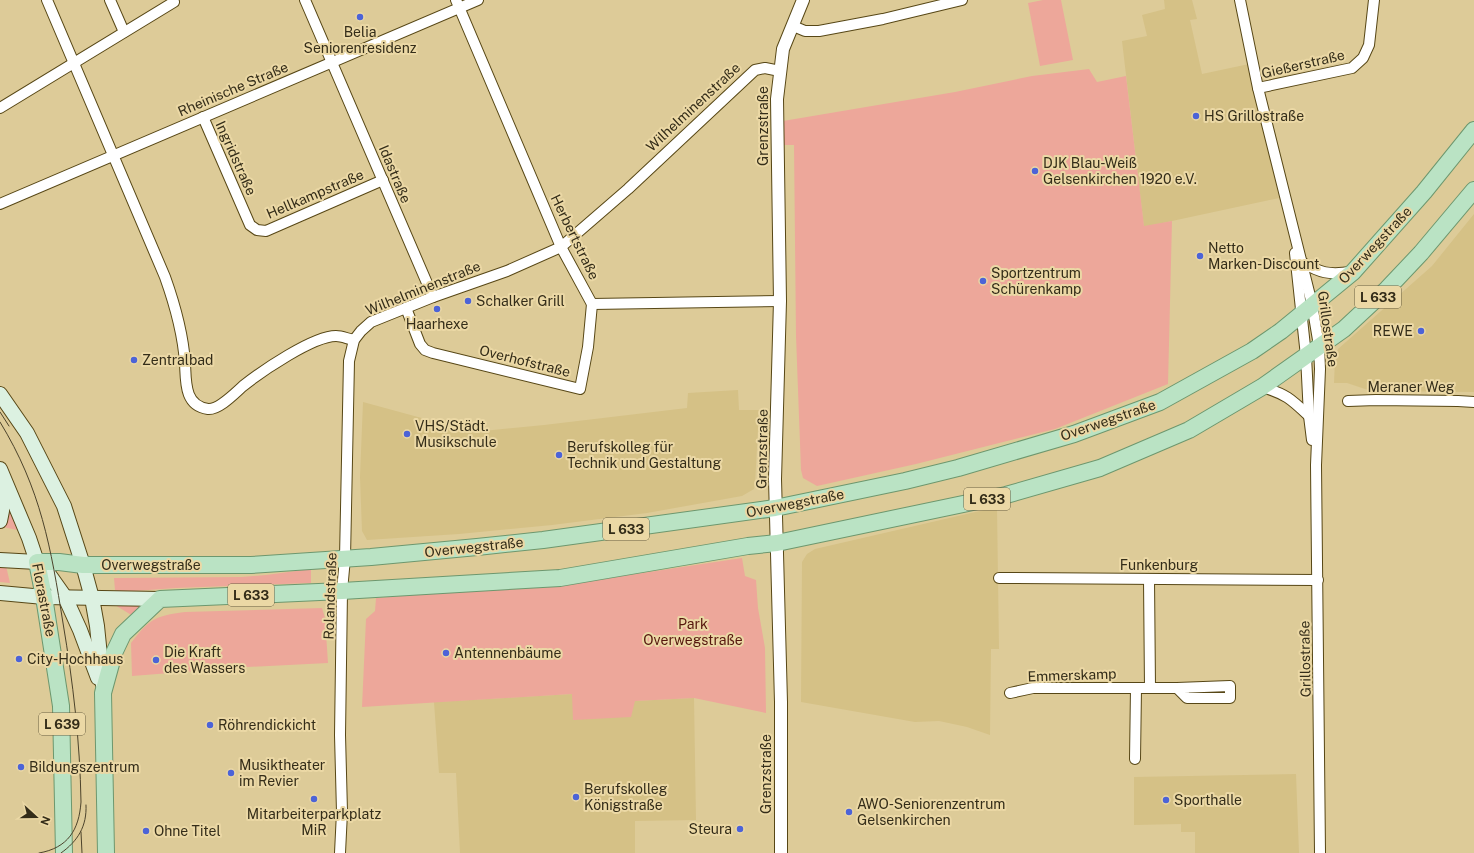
<svg xmlns="http://www.w3.org/2000/svg" width="1474" height="853" font-family="'Public Sans',sans-serif">
	<style>
		.built { fill: #d5c186 }
		.green { fill: #eda79a }
		.lines { fill: none; stroke-linecap: round; stroke-linejoin: round }
		.minor-casing { stroke: #574716; stroke-width: 12 }
		.tertiary-casing { stroke: #574716; stroke-width: 14 }
		.secondary-casing { stroke: #574716; stroke-width: 16 }
		.primary-casing { stroke: #6d976e; stroke-width: 18 }
		.minor { stroke: #fff; stroke-width: 10 }
		.tertiary { stroke: #fff; stroke-width: 12 }
		.secondary { stroke: #dcf1e1; stroke-width: 14 }
		.primary { stroke: #bae3c4; stroke-width: 16 }
		.tram { stroke: #4c432b; stroke-width: 1 }
		.poi-dot { fill: #4c63d7; stroke: #ebd8a5; stroke-width: 1.5 }
		.labels { text-anchor: middle; dominant-baseline: central; stroke-width: 4; stroke-linejoin: round; paint-order: stroke }
		.shield { fill: #ebd8a5; stroke: #6b6043; stroke-width: 1 }
		.shield-label { font-size: 13px; font-weight: bold; fill: #342d19 }
		.poi-label { font-size: 14px; fill: #342d19; stroke: #ebd8a5; text-anchor: start }
		.street-label { font-size: 14px; fill: #342d19; stroke: #ebd8a5 }
		.park-label { font-size: 14px; fill: #56170e; stroke: #ebd8a5 }
	</style>
	<rect width="100%" height="100%" fill="#ddcb98"/>
	<!-- built -->
	<g class="built">
		<polygon points="1164,0 1192,0 1197,19 1190,20 1202,74 1249,64 1279,198 1144,227 1122,41 1147,36 1142,15 1165,9"/>
		<polygon points="1474,214 1474,392 1373,391 1365,389 1347,383 1334,383 1335,359 1338,349 1432,266"/>
		<polygon points="738,390 739,410 759,410 755,484 754,489 742,496 647,513 552,525 459,534 367,540 362,531 360,477 363,402 473,432 544,425 687,408 688,393"/>
		<polygon points="997,507 999,649 991,649 990,735 967,727 939,721 915,722 801,702 802,562 807,554 815,549"/>
		<polygon points="573,694 573,720 635,701 694,698 696,820 635,821 635,853 460,853 456,773 439,773 434,702"/>
		<polygon points="1296,774 1299,853 1195,853 1195,832 1181,832 1181,824 1134,825 1134,777"/>
	</g>
	<!-- green -->
	<g class="green">
		<polygon points="1043,0 1061,0 1073,60 1040,66 1028,3"/>
		<polygon points="1089,69 1097,82 1126,76 1144,226 1172,221 1168,384 1055,429 916,464 817,486 803,478 801,470 796,336 794,145 784,145 783,121 955,92 1032,76"/>
		<polygon points="7,503 17,530 3,527"/>
		<polygon points="742,558 745,576 756,580 758,608 765,648 766,713 694,698 635,701 631,717 573,720 572,694 362,707 366,619 375,611 376,598 517,587 629,575"/>
		<polygon points="0,566 6,566 10,583 0,582"/>
		<polygon points="311,569 311,583 176,588 121,592 115,590 114,578 242,577 266,575"/>
		<polygon points="115,605 148,605 133,616"/>
		<path d="M322,608l3,10 3,45 -81,4 -115,9 -1,-33c19,-24 23,-27 54,-31z"/>
	</g>
	<g class="lines">
		<!-- minor casing -->
		<g class="minor-casing">
			<g id="minor">
				<path d="M47,0l118,277c10,28 18,56 20,86 1,18 -1,43 23,46 11,1 27,-16 35,-23 19,-15 70,-50 93,-50 6,0 12,3 18,4"/>
				<polyline points="110,0 124,32"/>
				<polyline points="305,0 433,297"/>
				<polyline points="456,0 561,247 592,304 780,301"/>
				<polyline points="1240,0 1258,88 1312,304 1319,346 1320,369 1316,465 1320,853"/>
				<polyline points="793,26 805,31 819,31 883,19 962,0"/>
				<polyline points="1258,88 1352,68 1363,58 1369,45 1374,0"/>
				<polyline points="0,108 174,2"/>
				<polyline points="203,117 250,225 257,230 266,231 383,180"/>
				<polyline points="0,204 478,0"/>
				<polyline points="1295,253 1306,356 1309,416 1312,440"/>
				<path d="M1301,262c20,11 27,13 50,10"/>
				<polyline points="406,308 420,344 425,350 433,353 580,389 588,347 592,304"/>
				<path d="M1262,387c24,7 29,12 47,29"/>
				<polyline points="1348,401 1376,400 1458,401 1474,402"/>
				<polyline points="999,578 1318,580"/>
				<polyline points="1149,579 1150,688"/>
				<polyline points="1010,693 1033,688 1177,688 1187,698 1230,698 1230,686 1177,688"/>
				<polyline points="1135,759 1136,688"/>
				<polyline points="340,853 342,812 340,735 342,591 345,558 349,361 354,340 361,331 371,322 433,297 507,271 561,247 628,189 755,70 765,68 780,71"/>
			</g>
		</g>
		<!-- tertiary casing -->
		<g class="tertiary-casing">
			<polyline id="tertiary" points="781,853 781,702 775,479 780,301 777,99 783,49 803,0"/>
		</g>
		<!-- secondary casing -->
		<g class="secondary-casing">
			<g id="secondary">
				<polyline points="0,394 27,433 64,506 83,565 92,598 97,626 103,685"/>
				<polyline points="0,469 29,538 37,562 48,573 65,597 80,630 98,678"/>
				<polyline points="0,521 2,511 2,479"/>
				<polyline points="0,560 37,562"/>
				<polyline points="0,593 44,597 160,599"/>
			</g>
		</g>
		<!-- primary casing -->
		<g class="primary-casing">
			<g id="primary">
				<polyline points="64,853 61,706 44,597 37,562 59,562 83,565 251,565 371,557 477,547 543,540 775,508 905,481 958,468 1074,434 1160,402 1252,351 1281,331 1353,272 1424,192 1474,130"/>
				<polyline points="106,853 103,693 114,653 123,634 160,599 342,591 560,578 748,546 777,543 1006,495 1100,468 1189,430 1262,387 1344,329 1387,289 1421,253 1474,190"/>
			</g>
		</g>
		<!-- minor -->
		<use href="#minor" class="minor"/>
		<!-- tertiary -->
		<use href="#tertiary" class="tertiary"/>
		<!-- secondary -->
		<use href="#secondary" class="secondary"/>
		<!-- primary -->
		<use href="#primary" class="primary"/>
		<!-- tram -->
		<g class="tram">
			<polyline points="0,412 9,426"/>
			<path d="M0,422c41,67 51,126 63,201 10,59 17,119 18,179 -2,28 -13,46 -42,51"/>
			<polyline points="81,832 82,853"/>
			<path d="M61,853c17,-12 26,-27 25,-48"/>
		</g>
	</g>
	<!-- markers -->
	<g class="poi-dot">
		<circle cx="360" cy="17" r="4"/>
		<circle cx="1196" cy="116" r="4"/>
		<circle cx="1035" cy="171" r="4"/>
		<circle cx="1200" cy="256" r="4"/>
		<circle cx="983" cy="281" r="4"/>
		<circle cx="468" cy="301" r="4"/>
		<circle cx="437" cy="309" r="4"/>
		<circle cx="1421" cy="331" r="4"/>
		<circle cx="134" cy="360" r="4"/>
		<circle cx="407" cy="434" r="4"/>
		<circle cx="559" cy="455" r="4"/>
		<circle cx="446" cy="653" r="4"/>
		<circle cx="19" cy="659" r="4"/>
		<circle cx="156" cy="660" r="4"/>
		<circle cx="210" cy="725" r="4"/>
		<circle cx="21" cy="767" r="4"/>
		<circle cx="231" cy="773" r="4"/>
		<circle cx="576" cy="797" r="4"/>
		<circle cx="314" cy="799" r="4"/>
		<circle cx="1166" cy="800" r="4"/>
		<circle cx="849" cy="812" r="4"/>
		<circle cx="740" cy="829" r="4"/>
		<circle cx="146" cy="831" r="4"/>
	</g>
	<g class="labels">
		<!-- shield labels -->
		<g class="shield">
			<rect x="1355" y="286" width="46" height="22" rx="3"/>
			<rect x="964" y="488" width="46" height="22" rx="3"/>
			<rect x="603" y="518" width="46" height="22" rx="3"/>
			<rect x="228" y="584" width="46" height="22" rx="3"/>
			<rect x="39" y="713" width="46" height="22" rx="3"/>
		</g>
		<g class="shield-label">
			<text x="1378" y="297">L 633</text>
			<text x="987" y="499">L 633</text>
			<text x="626" y="529">L 633</text>
			<text x="251" y="595">L 633</text>
			<text x="62" y="724">L 639</text>
		</g>
		<!-- poi labels -->
		<g class="poi-label">
			<text x="360" y="32" text-anchor="middle">Belia<tspan x="360" dy="16">Seniorenresidenz</tspan></text>
			<text x="1204" y="116">HS Grillostraße</text>
			<text x="1043" y="163">DJK Blau-Weiß<tspan x="1043" dy="16">Gelsenkirchen 1920 e.V.</tspan></text>
			<text x="1208" y="248">Netto<tspan x="1208" dy="16">Marken-Discount</tspan></text>
			<text x="991" y="273">Sportzentrum<tspan x="991" dy="16">Schürenkamp</tspan></text>
			<text x="476" y="301">Schalker Grill</text>
			<text x="437" y="324" text-anchor="middle">Haarhexe</text>
			<text x="1413" y="331" text-anchor="end">REWE</text>
			<text x="142" y="360">Zentralbad</text>
			<text x="415" y="426">VHS/Städt.<tspan x="415" dy="16">Musikschule</tspan></text>
			<text x="567" y="447">Berufskolleg für<tspan x="567" dy="16">Technik und Gestaltung</tspan></text>
			<text x="164" y="652">Die Kraft<tspan x="164" dy="16">des Wassers</tspan></text>
			<text x="454" y="653">Antennenbäume</text>
			<text x="27" y="659">City-Hochhaus</text>
			<text x="218" y="725">Röhrendickicht</text>
			<text x="239" y="765">Musiktheater<tspan x="239" dy="16">im Revier</tspan></text>
			<text x="29" y="767">Bildungszentrum</text>
			<text x="584" y="789">Berufskolleg<tspan x="584" dy="16">Königstraße</tspan></text>
			<text x="1174" y="800">Sporthalle</text>
			<text x="857" y="804">AWO-Seniorenzentrum<tspan x="857" dy="16">Gelsenkirchen</tspan></text>
			<text x="314" y="814" text-anchor="middle">Mitarbeiterparkplatz<tspan x="314" dy="16">MiR</tspan></text>
			<text x="732" y="829" text-anchor="end">Steura</text>
			<text x="154" y="831">Ohne Titel</text>
		</g>
		<!-- street labels -->
		<g class="street-label">
			<text transform="translate(1303 64) rotate(-13)">Gießerstraße</text>
			<text transform="translate(233 89) rotate(-23)">Rheinische Straße</text>
			<text transform="translate(693 107) rotate(-43)">Wilhelminenstraße</text>
			<text transform="translate(763 126) rotate(-90)">Grenzstraße</text>
			<text transform="translate(236 158) rotate(66)">Ingridstraße</text>
			<text transform="translate(395 174) rotate(67)">Idastraße</text>
			<text transform="translate(315 194) rotate(-23)">Hellkampstraße</text>
			<text transform="translate(575 237) rotate(64)">Herbertstraße</text>
			<text transform="translate(1375 245) rotate(-47)">Overwegstraße</text>
			<text transform="translate(423 288) rotate(-22)">Wilhelminenstraße</text>
			<text transform="translate(1328 329) rotate(82)">Grillostraße</text>
			<text transform="translate(525 361) rotate(14)">Overhofstraße</text>
			<text x="1411" y="387">Meraner Weg</text>
			<text transform="translate(1108 420) rotate(-19)">Overwegstraße</text>
			<text transform="translate(762 449) rotate(-89)">Grenzstraße</text>
			<text transform="translate(795 503) rotate(-11)">Overwegstraße</text>
			<text transform="translate(474 547) rotate(-6)">Overwegstraße</text>
			<text x="151" y="565">Overwegstraße</text>
			<text x="1159" y="565">Funkenburg</text>
			<text transform="translate(330 596) rotate(-88)">Rolandstraße</text>
			<text transform="translate(44 600) rotate(79)">Florastraße</text>
			<text transform="translate(1305 659) rotate(-91)">Grillostraße</text>
			<text transform="translate(1072 675) rotate(-2)">Emmerskamp</text>
			<text transform="translate(766 774) rotate(-90)">Grenzstraße</text>
		</g>
		<!-- park labels -->
		<g class="park-label">
			<text x="693" y="624">Park<tspan x="693" dy="16">Overwegstraße</tspan></text>
		</g>
	</g>
	<!-- north arrow -->
	<g transform="translate(36 817) rotate(111)" stroke="#ebd8a5" stroke-width="3" paint-order="stroke">
	<path d="M0-3L7 15L0 10L-7 15Z" fill="#342d19"/>
	<text y="-6" font-size="11" font-weight="bold" text-anchor="middle" fill="#342d19">N</text>
	</g>
</svg>
